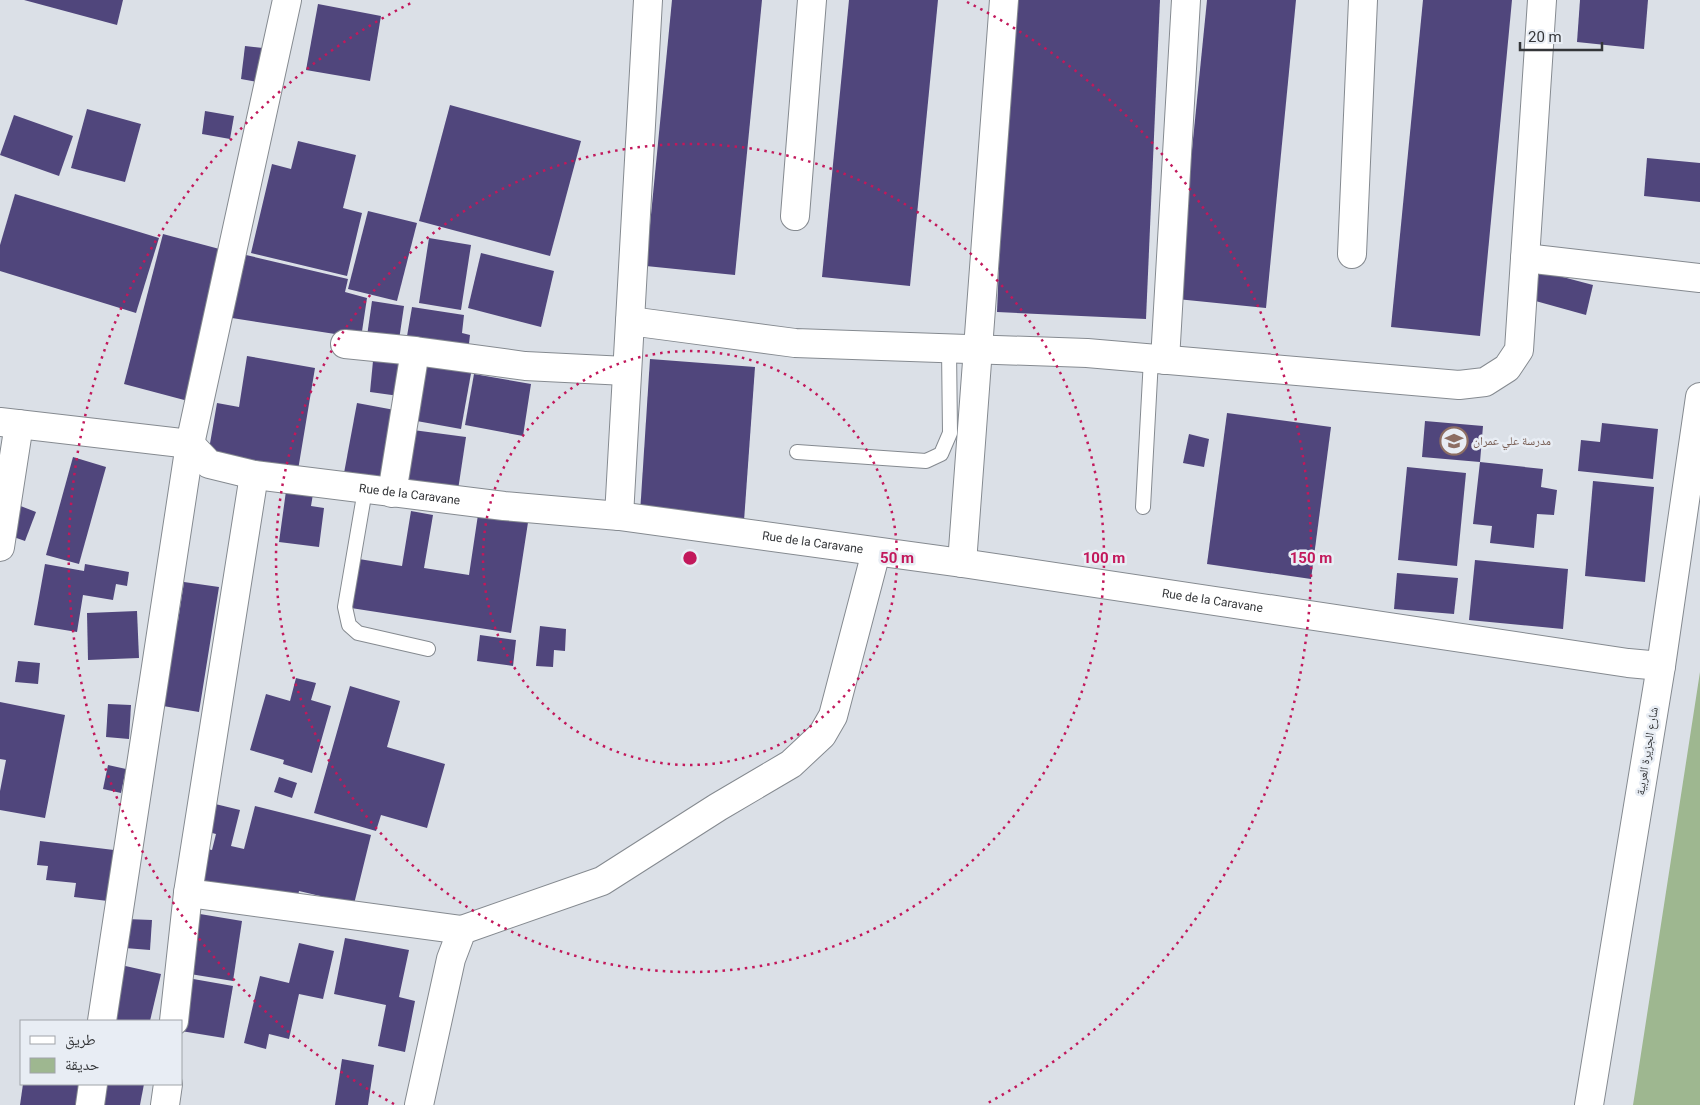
<svg xmlns="http://www.w3.org/2000/svg" width="1700" height="1105" font-family="Roboto,'Noto Naskh Arabic',sans-serif">
	<style>
		.green { fill: #9eb790 }
		.building { fill: #50467c }
		.lines { fill: none; stroke-linecap: round; stroke-linejoin: round }
		.service-casing { stroke: #858a90; stroke-width: 16 }
		.minor-casing { stroke: #858a90; stroke-width: 30 }
		.tertiary-casing { stroke: #858a90; stroke-width: 30 }
		.service { stroke: #fff; stroke-width: 14 }
		.minor { stroke: #fff; stroke-width: 28 }
		.tertiary { stroke: #fff; stroke-width: 28 }
		.ring { fill: none; stroke: #c2185b; stroke-width: 2.5; stroke-dasharray: 2.5 5 }
		.labels { text-anchor: middle; dominant-baseline: central; stroke-width: 5; stroke-linejoin: round; paint-order: stroke }
		.education-label { font-size: 12px; fill: #785e54; stroke: #e8edf4; text-anchor: start }
		.street-label { font-size: 12px; fill: #343639; stroke: #e8edf4 }
		.centre { fill: #c2185b; stroke: #e8edf4; stroke-width: 2.5 }
		.ring-label { font-size: 15px; text-anchor: middle; font-weight: bold; fill: #c2185b; stroke: #e8edf4; stroke-width: 5; stroke-linejoin: round; paint-order: stroke }
	</style>
	<rect width="100%" height="100%" fill="#dbe0e7"/>
	<!-- green -->
	<polygon class="green" points="1700,672 1700,1105 1633,1105 1636,1086"/>
	<!-- building -->
	<g class="building">
		<polygon points="24,0 123,0 117,25"/>
		<polygon points="672,0 762,0 735,275 646,266"/>
		<polygon points="849,0 938,0 910,286 822,277"/>
		<polygon points="1010,0 1160,0 1146,319 997,312"/>
		<polygon points="1207,0 1296,0 1266,308 1177,299"/>
		<polygon points="1423,0 1512,0 1480,336 1391,327"/>
		<polygon points="1580,0 1648,0 1644,49 1577,42"/>
		<polygon points="318,4 381,16 370,81 306,70"/>
		<polygon points="245,46 263,48 258,82 241,79"/>
		<polygon points="450,105 581,141 550,256 419,221"/>
		<polygon points="87,109 141,124 125,182 71,168"/>
		<polygon points="205,111 234,116 230,139 202,134"/>
		<polygon points="14,115 73,136 59,176 0,155"/>
		<polygon points="298,141 356,155 343,208 362,213 347,276 251,253 272,164 291,169"/>
		<polygon points="1647,158 1700,163 1700,202 1644,196"/>
		<polygon points="15,194 159,238 136,313 0,271 0,245"/>
		<polygon points="368,211 417,223 397,301 348,289"/>
		<polygon points="163,234 227,251 188,401 124,384"/>
		<polygon points="429,238 471,245 461,310 419,303"/>
		<polygon points="481,253 554,271 541,327 468,308"/>
		<polygon points="246,255 348,279 345,292 367,298 361,338 232,318"/>
		<polygon points="1540,271 1593,285 1586,315 1532,300"/>
		<polygon points="372,301 404,306 399,340 367,336"/>
		<polygon points="412,307 464,315 462,333 470,335 468,352 406,342"/>
		<polygon points="247,356 315,368 298,470 208,455 217,403 239,407"/>
		<polygon points="422,358 472,368 461,429 411,420"/>
		<polygon points="650,359 755,367 744,521 640,513"/>
		<polygon points="373,361 403,364 399,396 370,392"/>
		<polygon points="474,374 531,384 523,436 465,425"/>
		<polygon points="357,403 400,411 388,480 344,473"/>
		<polygon points="1227,413 1331,427 1311,579 1207,564"/>
		<polygon points="1425,421 1483,426 1480,462 1543,469 1541,487 1557,490 1554,515 1537,514 1534,548 1490,543 1492,526 1473,524 1480,462 1422,457"/>
		<polygon points="1602,423 1658,429 1653,479 1578,471 1581,440 1600,442"/>
		<polygon points="413,430 466,437 458,490 406,483"/>
		<polygon points="1189,434 1209,439 1204,467 1183,463"/>
		<polygon points="73,457 106,467 79,564 46,555"/>
		<polygon points="1407,467 1466,473 1457,566 1398,560"/>
		<polygon points="1593,481 1654,487 1645,582 1585,576"/>
		<polygon points="286,491 313,494 311,506 324,508 319,547 279,542"/>
		<polygon points="18,505 36,512 25,541 8,535"/>
		<polygon points="479,508 529,516 511,633 351,608 359,559 402,566 411,511 433,515 424,568 469,575"/>
		<polygon points="1475,560 1568,569 1563,629 1469,620"/>
		<polygon points="45,564 84,571 85,564 129,572 127,586 116,584 113,600 83,595 77,632 34,625"/>
		<polygon points="1397,573 1458,578 1454,614 1394,609"/>
		<polygon points="184,582 219,587 199,712 157,705 170,620 178,621"/>
		<polygon points="137,611 139,658 88,660 87,613"/>
		<polygon points="540,626 566,629 565,651 554,650 553,667 536,666"/>
		<polygon points="480,635 516,640 513,666 477,661"/>
		<polygon points="18,661 40,663 38,684 15,682"/>
		<polygon points="296,678 316,683 311,700 331,706 312,773 283,764 284,760 250,750 266,694 290,701"/>
		<polygon points="350,686 400,701 387,747 445,764 427,828 381,815 376,831 314,813"/>
		<polygon points="0,702 65,715 45,818 0,810 0,791 6,760 0,759"/>
		<polygon points="108,704 131,705 129,739 106,737"/>
		<polygon points="108,765 126,769 121,793 103,789"/>
		<polygon points="279,777 297,783 292,798 274,792"/>
		<polygon points="207,802 240,810 231,846 244,849 255,806 371,835 354,904 299,891 296,906 191,880 199,847 212,850 216,834 200,830"/>
		<polygon points="40,841 114,850 108,901 74,897 76,883 46,880 48,866 37,865"/>
		<polygon points="194,913 242,921 233,981 184,973"/>
		<polygon points="126,919 152,920 150,950 125,948"/>
		<polygon points="345,938 409,950 399,997 415,1001 405,1052 378,1046 386,1005 334,994"/>
		<polygon points="299,943 334,951 323,999 299,994 289,1039 269,1034 266,1049 244,1043 260,976 289,983"/>
		<polygon points="121,965 161,974 150,1021 108,1021"/>
		<polygon points="182,977 233,986 224,1038 181,1031"/>
		<polygon points="342,1059 374,1065 368,1105 335,1105"/>
		<polygon points="23,1084 86,1084 83,1105 20,1105"/>
		<polygon points="98,1084 144,1084 140,1105 94,1105"/>
	</g>
	<g class="lines">
		<!-- service casing -->
		<g class="service-casing">
			<g id="service">
				<polyline points="797,452 926,461 941,454 950,433 949,349"/>
				<polyline points="365,490 345,607 349,625 358,633 428,649"/>
				<polyline points="1143,507 1151,359"/>
			</g>
		</g>
		<!-- minor casing -->
		<g class="minor-casing">
			<g id="minor">
				<polyline points="795,216 812,0"/>
				<polyline points="1352,254 1363,0"/>
				<polyline points="1525,258 1700,278"/>
				<polyline points="630,321 648,0"/>
				<polyline points="345,344 415,351 525,366 626,371"/>
				<polyline points="1165,360 1186,0"/>
				<path id="s1" d="M0,422l190,22 19,20 45,11 250,31 115,10 343,47 666,100 33,3"/>
				<polyline points="392,493 415,351"/>
				<polyline points="619,516 630,321 795,343 1087,353 1459,385 1485,382 1507,368 1519,350 1542,0"/>
				<polyline points="0,547 19,424"/>
				<polyline points="962,563 1004,0"/>
				<polyline points="188,893 462,930"/>
				<polyline points="102,1021 190,444 287,0"/>
				<polyline points="174,1021 188,893 254,475"/>
				<polyline points="90,1105 93,1084"/>
				<polyline points="165,1105 168,1084"/>
				<polyline points="419,1105 451,959 462,930 602,881 718,807 791,764 822,735 833,716 876,552"/>
			</g>
		</g>
		<!-- tertiary casing -->
		<g class="tertiary-casing">
			<polyline id="tertiary" points="1589,1105 1661,666 1700,397"/>
		</g>
		<!-- service -->
		<use href="#service" class="service"/>
		<!-- minor -->
		<use href="#minor" class="minor"/>
		<!-- tertiary -->
		<use href="#tertiary" class="tertiary"/>
	</g>
	<!-- distance rings -->
	<g class="ring">
		<circle cx="690" cy="558" r="207"/>
		<circle cx="690" cy="558" r="414"/>
		<path d="M394 1104A621 621 0 0 1 413 2M967 2A621 621 0 0 1 986 1104"/>
	</g>
	<!-- icons -->
	<defs>
		<g id="school-ring" transform="scale(1.4375)"><circle r="9.5" fill="#e8edf4" stroke="#8d6e63" stroke-width="1.5"/><path d="M0-5L7-2L0 1L-7-2ZM-4 1L0 2.5L4 1V4Q0 6-4 4Z" fill="#8d6e63"/></g>
	</defs>
	<g fill-rule="evenodd">
		<use href="#school-ring" x="1454" y="441"/>
	</g>
	<g class="labels">
		<!-- education labels -->
		<g class="education-label">
			<text x="1473" y="441">مدرسة علي عمران</text>
		</g>
		<!-- street labels -->
		<g class="street-label">
			<text stroke="none"><textPath href="#s1" startOffset="422">Rue de la Caravane</textPath></text>
			<text stroke="none"><textPath href="#s1" startOffset="828">Rue de la Caravane</textPath></text>
			<text stroke="none"><textPath href="#s1" startOffset="1232">Rue de la Caravane</textPath></text>
			<text transform="translate(1647 751) rotate(-81)">شارع الجزيرة العربية</text>
		</g>
	</g>
	<circle cx="690" cy="558" r="8" class="centre"/>
	<g class="ring-label">
		<text x="897" y="563">50 m</text>
		<text x="1104" y="563">100 m</text>
		<text x="1311" y="563">150 m</text>
	</g>
	<!-- legend -->
	<rect x="20" y="1020" width="162" height="65" fill="#e8edf4" stroke="#a0a4a9"/>
	<rect x="30" y="1036" width="25" height="8" fill="#ffffff" stroke="#a0a4a9"/>
	<text x="65" y="1045" font-size="15" fill="#343639">طريق</text>
	<rect x="30" y="1058" width="25" height="15" fill="#9eb790" stroke="#a0a4a9"/>
	<text x="65" y="1070" font-size="15" fill="#343639">حديقة</text>
	<!-- scale -->
	<path d="M1520 42v8h82v-8" fill="none" stroke="#343639" stroke-width="2.5"/>
	<text x="1528" y="42" font-size="15" fill="#343639" stroke="#e8edf4" stroke-width="4" paint-order="stroke">20 m</text>
</svg>
